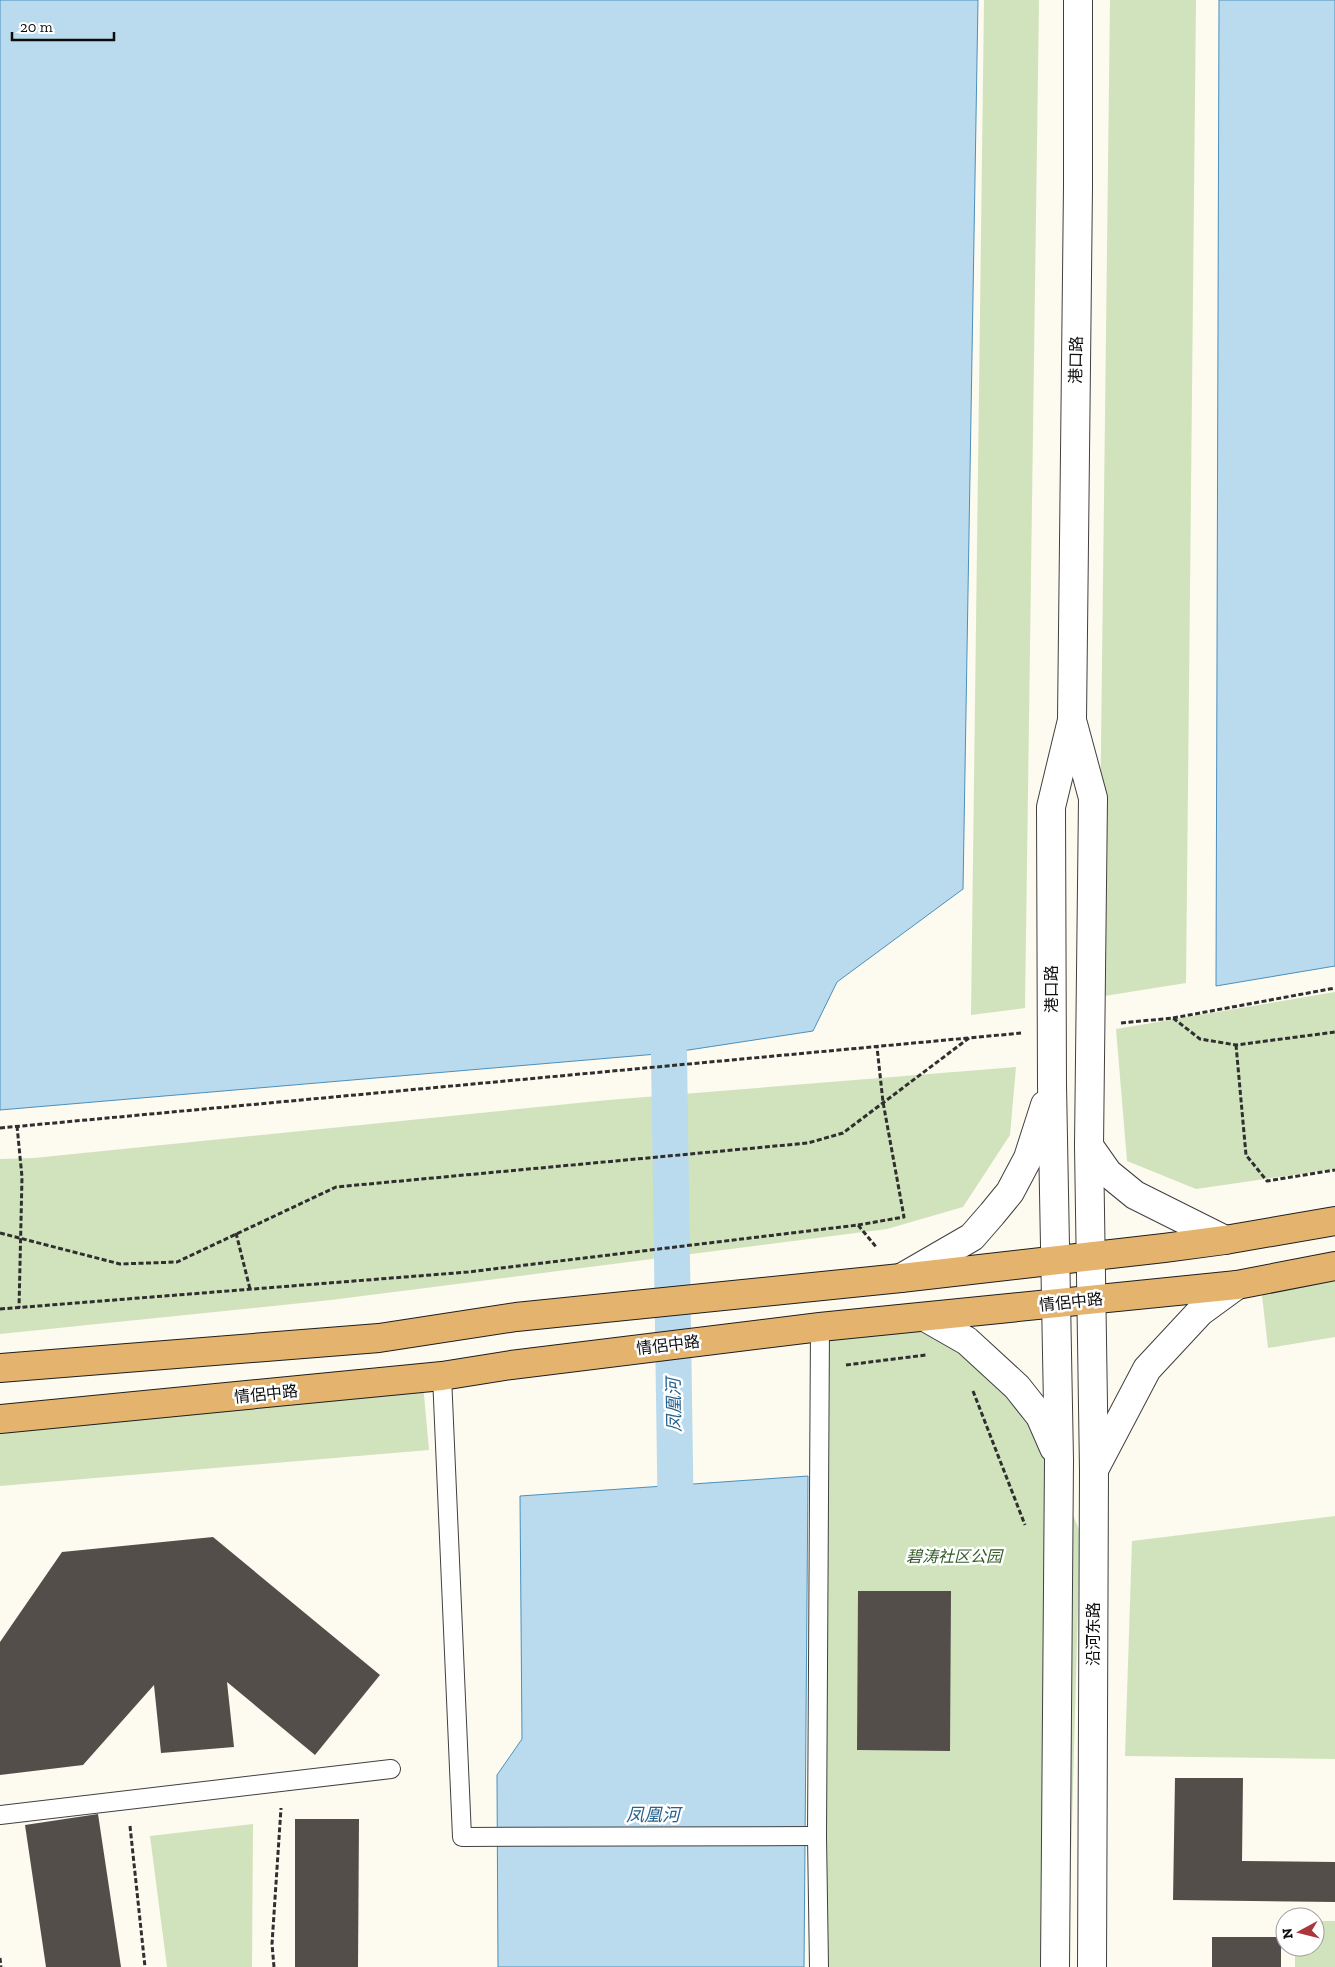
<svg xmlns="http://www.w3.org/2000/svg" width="1335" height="1967" font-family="'Zilla Slab','Noto Sans SC',serif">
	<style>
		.green { fill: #d1e3bd }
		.water { fill: #badbee; stroke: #4a90bc }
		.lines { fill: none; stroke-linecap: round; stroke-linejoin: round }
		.canal { stroke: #badbee; stroke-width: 36 }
		.building { fill: #544e4b }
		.service-casing { stroke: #404040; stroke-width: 20 }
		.tertiary-casing { stroke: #404040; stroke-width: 30 }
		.trunk-casing { stroke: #1e1e1e; stroke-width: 30 }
		.path { stroke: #2f2f2f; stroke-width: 3; stroke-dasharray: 5 2.5; stroke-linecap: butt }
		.service { stroke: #fff; stroke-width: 18 }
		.tertiary { stroke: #fff; stroke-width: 28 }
		.trunk { stroke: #e4b46e; stroke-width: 28 }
		.labels { text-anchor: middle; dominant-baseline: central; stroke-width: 5; stroke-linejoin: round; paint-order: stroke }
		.street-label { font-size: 16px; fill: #0d0d0d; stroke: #fff }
		.park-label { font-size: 16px; font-style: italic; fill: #325c26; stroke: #fff }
		.water-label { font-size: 18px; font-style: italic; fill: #26628f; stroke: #fff }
	</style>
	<rect width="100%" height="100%" fill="#fdfaef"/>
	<!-- green -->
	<g class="green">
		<polygon points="984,0 1039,0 1025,1008 971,1015"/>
		<polygon points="1110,0 1196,0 1186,983 1098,997"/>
		<polygon points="1335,992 1335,1169 1196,1189 1127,1161 1116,1029"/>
		<polygon points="1016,1067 1010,1135 963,1207 887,1229 331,1300 0,1334 0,1159 34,1158 608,1100"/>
		<polygon points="1335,1274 1335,1337 1268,1348 1261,1287"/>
		<polygon points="953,1320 1020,1386 1080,1532 1068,1967 828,1967 826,1835 828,1335"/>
		<polygon points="423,1384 429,1450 0,1486 0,1428"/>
		<polygon points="1335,1516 1335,1759 1125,1756 1132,1541"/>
		<polygon points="253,1824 252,1967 167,1967 150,1836"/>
		<polygon points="1315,1921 1335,1921 1335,1967 1295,1967 1295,1947 1315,1947"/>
	</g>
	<!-- water -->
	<g class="water">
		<polygon points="0,0 978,0 963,889 837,982 813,1031 669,1053 0,1110"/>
		<polygon points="1219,0 1335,0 1335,966 1216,986"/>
		<polygon points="808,1476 804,1967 498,1967 497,1775 522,1739 520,1496"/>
	</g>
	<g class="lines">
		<!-- canal -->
		<polyline class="canal" points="669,1053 676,1535"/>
	</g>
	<!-- building -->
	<g class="building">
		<polygon points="213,1537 380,1675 315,1755 227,1682 234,1747 161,1753 154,1685 83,1765 0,1775 0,1642 62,1552"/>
		<polygon points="858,1591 951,1591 950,1751 857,1750"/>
		<polygon points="1175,1778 1243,1778 1242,1861 1335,1862 1335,1902 1173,1900"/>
		<polygon points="98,1814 121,1967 46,1967 25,1825"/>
		<polygon points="295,1819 359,1819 358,1967 295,1967"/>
		<rect x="1212" y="1937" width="69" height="30"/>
	</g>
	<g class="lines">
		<!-- service casing -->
		<g class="service-casing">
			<g id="service">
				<polyline points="442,1376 462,1837 817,1836"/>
				<polyline points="0,1815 391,1769"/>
				<polyline points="819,1967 817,1836 820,1327"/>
			</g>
		</g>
		<!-- tertiary casing -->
		<g class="tertiary-casing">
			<g id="tertiary">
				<polyline points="1073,724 1093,798 1089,1146 1094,1470 1092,1967"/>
				<polyline points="1089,1146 1108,1173 1135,1195 1225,1240"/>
				<polyline points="901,1278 972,1237 992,1214 1010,1192 1028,1158 1045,1105"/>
				<polyline points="925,1317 967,1341 1017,1387 1040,1416 1054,1448"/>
				<polyline points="1096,1466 1147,1369 1200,1312 1237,1285"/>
				<polyline points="1055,1967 1059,1460 1052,1085 1051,807 1072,720 1078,186 1078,0"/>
			</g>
		</g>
		<!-- trunk casing -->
		<g class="trunk-casing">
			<g id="trunk">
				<polyline points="0,1368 379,1338 516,1317 901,1278 1164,1248 1225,1240 1335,1221"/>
				<polyline points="0,1419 442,1376 511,1365 820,1327 1237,1285 1335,1266"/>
			</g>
		</g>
		<!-- path -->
		<g class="path">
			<polyline points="1173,1018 1335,988"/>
			<polyline points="1121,1023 1173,1018 1200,1039 1236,1045 1335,1032"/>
			<polyline points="1236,1045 1246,1155 1267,1181 1335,1170"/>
			<polyline points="17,1126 22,1177 19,1308"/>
			<polyline points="0,1128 968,1038"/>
			<polyline points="858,1225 904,1217 883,1102 877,1047"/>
			<polyline points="0,1233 120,1264 177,1262 336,1187 808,1143 843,1133 969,1038 1021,1033"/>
			<polyline points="236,1233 250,1289"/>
			<polyline points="0,1309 468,1272 858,1225 877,1248"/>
			<polyline points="846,1365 926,1355"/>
			<polyline points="973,1391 1025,1525"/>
			<polyline points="130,1826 145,1967"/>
			<polyline points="0,1958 1,1967"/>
			<polyline points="274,1967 272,1944 281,1808"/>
		</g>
		<!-- service -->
		<use href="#service" class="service"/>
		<!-- tertiary -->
		<use href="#tertiary" class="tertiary"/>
		<!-- trunk -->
		<use href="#trunk" class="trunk"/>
	</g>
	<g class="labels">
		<!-- street labels -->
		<g class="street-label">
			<text transform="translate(1076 360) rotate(-89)">港口路</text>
			<text transform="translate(1051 989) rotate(-90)">港口路</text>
			<text transform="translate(1071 1302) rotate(-6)">情侶中路</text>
			<text transform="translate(668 1345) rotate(-7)">情侶中路</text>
			<text transform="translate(266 1394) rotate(-6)">情侶中路</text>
			<text transform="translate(1093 1634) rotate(-90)">沿河东路</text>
		</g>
		<!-- park labels -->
		<g class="park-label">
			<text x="954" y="1556">碧涛社区公园</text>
		</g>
		<!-- water labels -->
		<g class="water-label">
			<text transform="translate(674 1405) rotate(-91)">凤凰河</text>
			<text x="653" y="1815">凤凰河</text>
		</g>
	</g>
	<!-- north arrow -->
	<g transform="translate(1300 1932) rotate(263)"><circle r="24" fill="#ffffff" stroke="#9e9e9e"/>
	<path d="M0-4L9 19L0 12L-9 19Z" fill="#ab373e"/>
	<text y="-8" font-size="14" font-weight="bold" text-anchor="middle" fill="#0d0d0d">N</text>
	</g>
	<!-- scale -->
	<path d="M12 32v8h102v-8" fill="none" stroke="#0d0d0d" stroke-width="2.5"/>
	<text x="20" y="32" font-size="15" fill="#0d0d0d" stroke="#ffffff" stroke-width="4" paint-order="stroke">20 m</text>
</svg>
